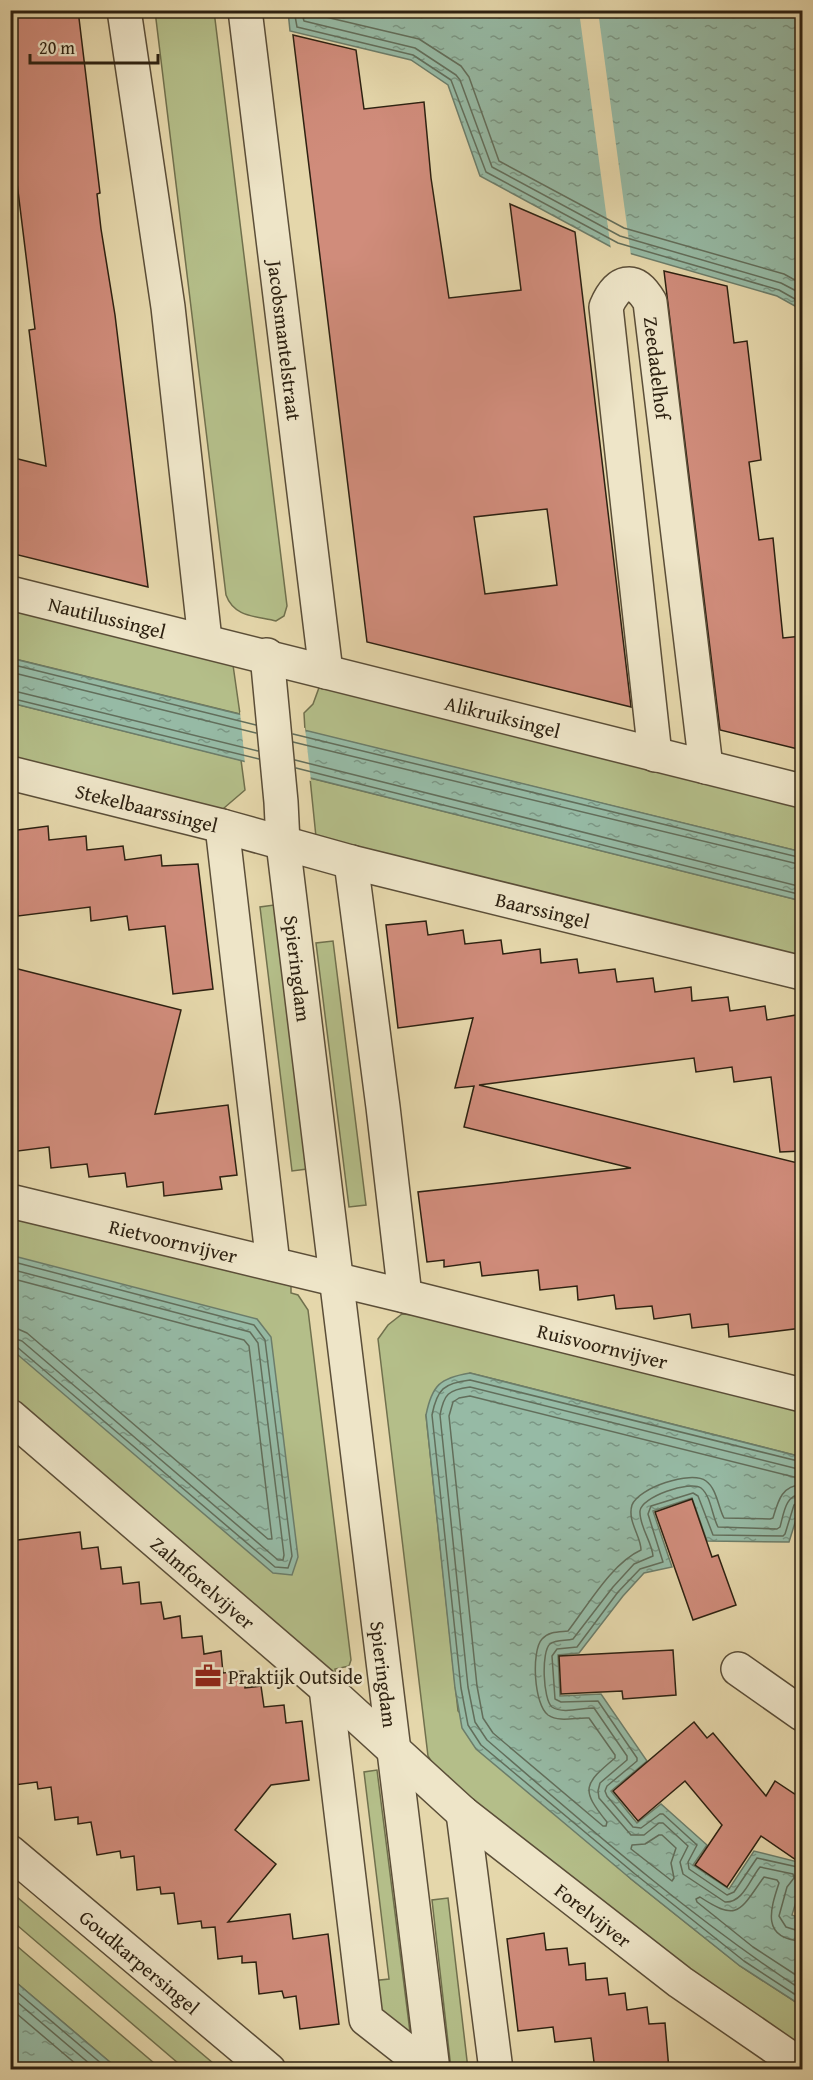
<svg xmlns="http://www.w3.org/2000/svg" width="813" height="2080" font-family="'Gentium Book Plus',serif">
	<style>
		.green { fill: #b4be89; stroke: #70704d; stroke-width: 1.5 }
		.water { fill: url(#water-ripples); stroke: #6c7d6a; stroke-width: 1.5 }
		.pier { fill: #e5d7ab }
		.lines { fill: none; stroke-linecap: round; stroke-linejoin: round }
		.shore { stroke: #626e5b; stroke-width: 1.5 }
		.building { fill: #d08c7b; stroke: #2d2111; stroke-width: 1.5; fill-rule: evenodd }
		.minor-casing { stroke: #5b4e38; stroke-width: 36 }
		.minor { stroke: #eee5c8; stroke-width: 33 }
		.labels { text-anchor: middle; dominant-baseline: central; stroke-width: 5; stroke-linejoin: round; paint-order: stroke }
		.street-label { font-size: 20px; fill: #2d2111; stroke: #eee5c8 }
		.poi-label { font-size: 20px; fill: #2d2111; stroke: #eee5c8; text-anchor: start }
	</style>
	<defs>
		<pattern id="water-ripples" width="26" height="14" patternUnits="userSpaceOnUse" patternTransform="scale(1.5)"><rect width="26" height="14" fill="#96baa5"/><path d="M2 4q2-2 4 0t4 0M15 11q2-2 4 0t4 0" fill="none" stroke="#7b9785"/></pattern>
	</defs>
	<rect width="100%" height="100%" fill="#e5d7ab"/>
	<filter id="stains"><feTurbulence type="fractalNoise" baseFrequency=".00333" numOctaves="4"/><feColorMatrix values="0 0 0 0 .2 0 0 0 0 .09 0 0 0 0 .02 0 0 0 .5 -.17"/></filter>
	<radialGradient id="worn" r=".72"><stop offset=".6" stop-color="#630" stop-opacity="0"/><stop offset="1" stop-color="#630" stop-opacity=".3"/></radialGradient>
	<!-- green -->
	<g class="green">
		<path d="M155,11h59l73,595 -3,10 -8,5c-21,-5 -42,-4 -50,-26z"/>
		<polygon points="10,609 233,665 240,714 11,658"/>
		<polygon points="320,685 802,806 802,852 305,731 304,713 313,704"/>
		<polygon points="11,703 241,760 245,790 217,814 11,763"/>
		<polygon points="310,778 802,901 802,958 316,837"/>
		<polygon points="274,905 307,1169 292,1171 260,907"/>
		<polygon points="333,941 366,1205 349,1207 316,943"/>
		<polygon points="11,1211 291,1281 291,1293 298,1295 308,1310 351,1660 349,1666 335,1669 337,1688 11,1405"/>
		<polygon points="402,1314 425,1316 802,1410 802,1457 470,1373 426,1415 458,1711 631,1879 740,1966 802,2006 802,2053 771,2032 448,1785 448,1776 439,1774 428,1756 378,1339 388,1325"/>
		<polygon points="377,1770 410,2032 399,2031 379,2018 371,1981 389,1979 364,1772"/>
		<polygon points="10,1892 11,1892 220,2069 185,2069 11,1920"/>
		<polygon points="448,1898 468,2069 451,2069 432,1900"/>
		<polygon points="11,1941 161,2069 118,2069 11,1978"/>
	</g>
	<!-- water -->
	<g class="water">
		<polygon points="288,11 802,11 802,310 777,296 615,249 480,176 448,85 411,60 290,31"/>
		<polygon points="10,658 802,852 802,901 11,703"/>
		<polygon points="10,1255 257,1319 271,1337 298,1557 292,1575 273,1573 11,1349"/>
		<path d="M470,1373l332,84v50h-2l-11,35 -82,-1 -15,-43 -39,13 19,56 -28,6 -21,23 -44,57 -21,2 2,41 41,-2 46,67 -36,30 26,32 24,-19 46,41 -14,20 36,24 25,-38 48,12v19l-10,33 10,4v87l-62,-40 -109,-87 -155,-130 -14,-21 -7,-40 -29,-273c6,-30 14,-37 44,-42z"/>
		<polygon points="11,1978 118,2069 11,2069"/>
	</g>
	<!-- pier -->
	<g class="pier">
		<polygon points="579,11 598,11 631,256 611,250"/>
		<polygon points="240,712 305,728 311,781 245,764"/>
	</g>
	<g class="lines">
		<!-- shore -->
		<g class="shore">
			<polyline points="294,10 297,27 413,55 451,80 486,172 618,243 779,290 802,303"/>
			<polyline points="301,10 304,21 415,48 456,75 460,80 492,167 620,236 781,283 802,294"/>
			<polyline points="310,10 313,14 419,39 461,66 469,77 499,161 624,228 784,274 802,284"/>
			<polyline points="10,664 256,725"/>
			<polyline points="10,672 256,733"/>
			<polyline points="10,690 258,751"/>
			<polyline points="10,698 259,759"/>
			<polyline points="293,734 802,858"/>
			<polyline points="293,742 802,865"/>
			<polyline points="295,760 802,887"/>
			<polyline points="296,768 802,895"/>
			<polyline points="10,1261 254,1325 265,1340 292,1556 288,1568 275,1567 17,1347 10,1345"/>
			<polyline points="10,1269 250,1332 258,1343 284,1555 283,1560 278,1560 22,1341 10,1337"/>
			<polyline points="10,1278 244,1340 249,1346 272,1539 268,1539 27,1333 18,1329 10,1328"/>
			<path d="M802,1462l-332,-82c-26,3 -33,9 -38,35l29,273 7,37 13,20 154,129 109,87 58,38"/>
			<path d="M802,1470l-332,-83c-22,3 -26,7 -30,28l28,272 7,35 12,18c101,87 203,177 315,250"/>
			<path d="M802,1479l-332,-83 -11,2 -6,4 -4,14 28,270 6,32 10,15 110,93h3l1,-4c-27,-33 -23,-38 8,-64v-3l-26,-37c-13,-1 -29,5 -41,-3 -14,-10 -17,-64 -6,-76 7,-8 17,-7 26,-8 20,-26 44,-68 73,-81 0,-14 -14,-29 -9,-45 6,-17 59,-35 74,-24 11,8 12,26 18,37l46,1 3,-1c5,-17 9,-33 29,-33"/>
			<path d="M802,1494c-17,1 -18,19 -22,33l-3,2 -59,-2c-6,-11 -7,-31 -17,-39 -11,-8 -60,9 -61,23 -1,15 12,31 13,45l-19,8 -21,23 -40,52c-7,2 -17,0 -23,5 -9,7 -7,56 2,63 10,7 30,1 42,1l33,48v4l-27,23 -2,8 1,7 32,37h13l15,-12h4l25,23 -8,16 3,12 42,28c18,1 25,-23 35,-35l33,7 1,4 -7,9 -8,29 7,11 16,5"/>
			<polyline points="802,1501 794,1505 785,1534 783,1536 713,1535 698,1496 693,1493 651,1506 648,1514 663,1562 640,1569 618,1592 577,1647 557,1649 552,1656 555,1699 561,1702 598,1701 637,1758 637,1761 607,1786 605,1791 607,1796 633,1827 641,1828 660,1814 663,1814 697,1845 688,1862 689,1869 727,1895 734,1892 757,1858 802,1868"/>
			<polygon points="659,1835 662,1835 676,1848 671,1863 674,1878 672,1881 631,1849 632,1845 645,1844"/>
			<path d="M802,1941c-41,-2 -32,-31 -23,-58l-2,-3 -13,-3c-24,33 -25,46 -64,20l-4,2 1,3 56,45 49,32"/>
			<polyline points="10,1986 109,2070"/>
			<polyline points="10,1996 97,2070"/>
			<polyline points="10,2008 83,2070"/>
		</g>
	</g>
	<!-- building -->
	<g class="building">
		<polygon points="10,10 78,10 100,193 97,194 101,229 115,315 148,587 10,553 10,457 46,466 29,330 35,329 10,126"/>
		<path d="M293,35l63,15 8,59 60,-7 7,76 18,120 72,-8 -11,-86 65,28 56,475 -264,-65zM547,509l10,76 -72,9 -11,-77z"/>
		<polygon points="664,271 727,286 734,343 747,341 761,460 749,462 759,540 773,538 783,638 802,636 802,750 720,730"/>
		<polygon points="48,826 49,840 86,836 87,850 123,846 125,860 161,855 162,866 198,864 213,989 173,994 165,926 129,930 127,916 91,921 90,907 18,916 15,888 10,888 10,831"/>
		<polygon points="426,921 428,935 463,930 465,944 501,940 503,954 540,949 541,963 577,959 579,973 615,969 617,982 653,978 655,992 691,987 692,1001 728,997 730,1011 765,1006 767,1020 802,1014 802,1151 780,1152 771,1077 734,1082 732,1067 696,1072 694,1058 479,1085 802,1164 802,1328 729,1337 728,1324 692,1328 690,1314 654,1319 652,1306 616,1309 614,1295 578,1300 577,1286 540,1290 538,1270 482,1276 480,1262 444,1267 444,1260 427,1262 418,1192 631,1168 464,1127 474,1086 455,1088 473,1018 398,1028 386,925"/>
		<polygon points="10,967 181,1010 155,1114 228,1105 237,1175 220,1177 222,1189 164,1196 163,1182 127,1187 125,1173 89,1177 87,1164 51,1168 49,1147 10,1152"/>
		<polygon points="692,1499 712,1557 718,1555 736,1605 693,1620 655,1512"/>
		<polygon points="80,1532 82,1549 98,1547 101,1569 121,1567 123,1584 139,1582 141,1604 161,1602 164,1619 180,1616 182,1638 202,1636 204,1654 221,1651 223,1673 243,1671 245,1688 261,1686 264,1707 284,1705 286,1723 302,1721 309,1780 271,1785 235,1830 276,1864 228,1922 290,1914 293,1939 328,1934 339,2024 300,2029 296,1996 284,1998 282,1991 259,1994 256,1962 242,1963 242,1956 218,1959 215,1927 202,1928 201,1921 178,1924 174,1893 161,1894 160,1887 137,1890 134,1856 121,1858 120,1851 97,1855 91,1822 78,1824 78,1817 55,1820 51,1787 38,1789 37,1782 14,1785 10,1759 10,1541"/>
		<polygon points="673,1650 676,1695 623,1699 622,1691 561,1694 559,1656"/>
		<polygon points="694,1722 707,1738 713,1733 766,1796 775,1781 802,1799 802,1864 761,1836 727,1887 695,1865 722,1825 685,1781 638,1821 613,1791"/>
		<polygon points="544,1933 546,1950 567,1948 569,1965 585,1963 586,1980 607,1978 609,1995 625,1993 627,2010 647,2007 649,2024 665,2023 669,2070 595,2070 591,2038 555,2042 553,2027 518,2031 507,1939"/>
	</g>
	<g class="lines">
		<!-- minor casing -->
		<g class="minor-casing">
			<g id="minor">
				<polyline points="124,10 168,307 205,640"/>
				<path id="s1" d="M245,10l81,662"/>
				<path id="s2" d="M10,593c265,64 528,133 792,198"/>
				<path id="s3" d="M267,655l14,147 2,41 150,1227"/>
				<path id="s4" d="M655,755l-49,-448c11,-26 28,-33 44,-5l56,465"/>
				<path id="s5" d="M10,773l212,53 129,36 451,111"/>
				<polyline points="222,826 273,1264"/>
				<polyline points="351,862 383,1107 405,1296"/>
				<path id="s6" d="M10,1201l395,95 397,99"/>
				<path id="s7" d="M10,1416l316,272 137,125 217,169 122,84"/>
				<polyline points="738,1669 802,1714"/>
				<polyline points="326,1688 366,2019 431,2070"/>
				<polyline points="463,1813 496,2070"/>
				<path id="s8" d="M10,1852l259,218"/>
			</g>
		</g>
		<!-- minor -->
		<use href="#minor" class="minor"/>
	</g>
	<!-- icons -->
	<defs>
		<g id="office-bare" transform="scale(2.07)"><path d="M-6-3h4V-5.5h4V-3h4V5H-6ZM-1-4.5V-3h2v-1.5ZM-6 0V1H6V0Z" fill="#8f2418" stroke="#eee5c8" stroke-width="2.5" paint-order="stroke"/></g>
	</defs>
	<g fill-rule="evenodd">
		<use href="#office-bare" x="208" y="1676"/>
	</g>
	<g class="labels">
		<!-- street labels -->
		<g class="street-label">
			<text stroke="none"><textPath href="#s1" startOffset="333">Jacobsmantelstraat</textPath></text>
			<text stroke="none"><textPath href="#s4" startOffset="580">Zeedadelhof</textPath></text>
			<text stroke="none"><textPath href="#s2" startOffset="100">Nautilussingel</textPath></text>
			<text stroke="none"><textPath href="#s2" startOffset="508">Alikruiksingel</textPath></text>
			<text stroke="none"><textPath href="#s5" startOffset="141">Stekelbaarssingel</textPath></text>
			<text stroke="none"><textPath href="#s5" startOffset="550">Baarssingel</textPath></text>
			<text stroke="none"><textPath href="#s3" startOffset="315">Spieringdam</textPath></text>
			<text stroke="none"><textPath href="#s6" startOffset="168">Rietvoornvijver</textPath></text>
			<text stroke="none"><textPath href="#s6" startOffset="610">Ruisvoornvijver</textPath></text>
			<text stroke="none"><textPath href="#s7" startOffset="255">Zalmforelvijver</textPath></text>
			<text stroke="none"><textPath href="#s3" startOffset="1026">Spieringdam</textPath></text>
			<text stroke="none"><textPath href="#s7" startOffset="768">Forelvijver</textPath></text>
			<text stroke="none"><textPath href="#s8" startOffset="170">Goudkarpersingel</textPath></text>
		</g>
		<!-- poi labels -->
		<g class="poi-label">
			<text x="228" y="1676">Praktijk Outside</text>
		</g>
	</g>
	<!-- margin -->
	<rect width="813" height="2080" fill="none" stroke="#e5d7ab" stroke-width="36"/>
	<rect x="12" y="12" width="789" height="2056" fill="none" stroke="#2d2111" stroke-width="3"/>
	<rect x="18" y="18" width="777" height="2044" fill="none" stroke="#2d2111" stroke-width="1.5"/>
	<!-- scale -->
	<path d="M30 54v9h128v-9" fill="none" stroke="#2d2111" stroke-width="3"/>
	<text x="39" y="54" font-size="18" fill="#2d2111" stroke="#eee5c8" stroke-width="4.5" paint-order="stroke">20 m</text>
	<rect width="100%" height="100%" filter="url(#stains)"/>
	<rect width="100%" height="100%" fill="url(#worn)"/>
</svg>
